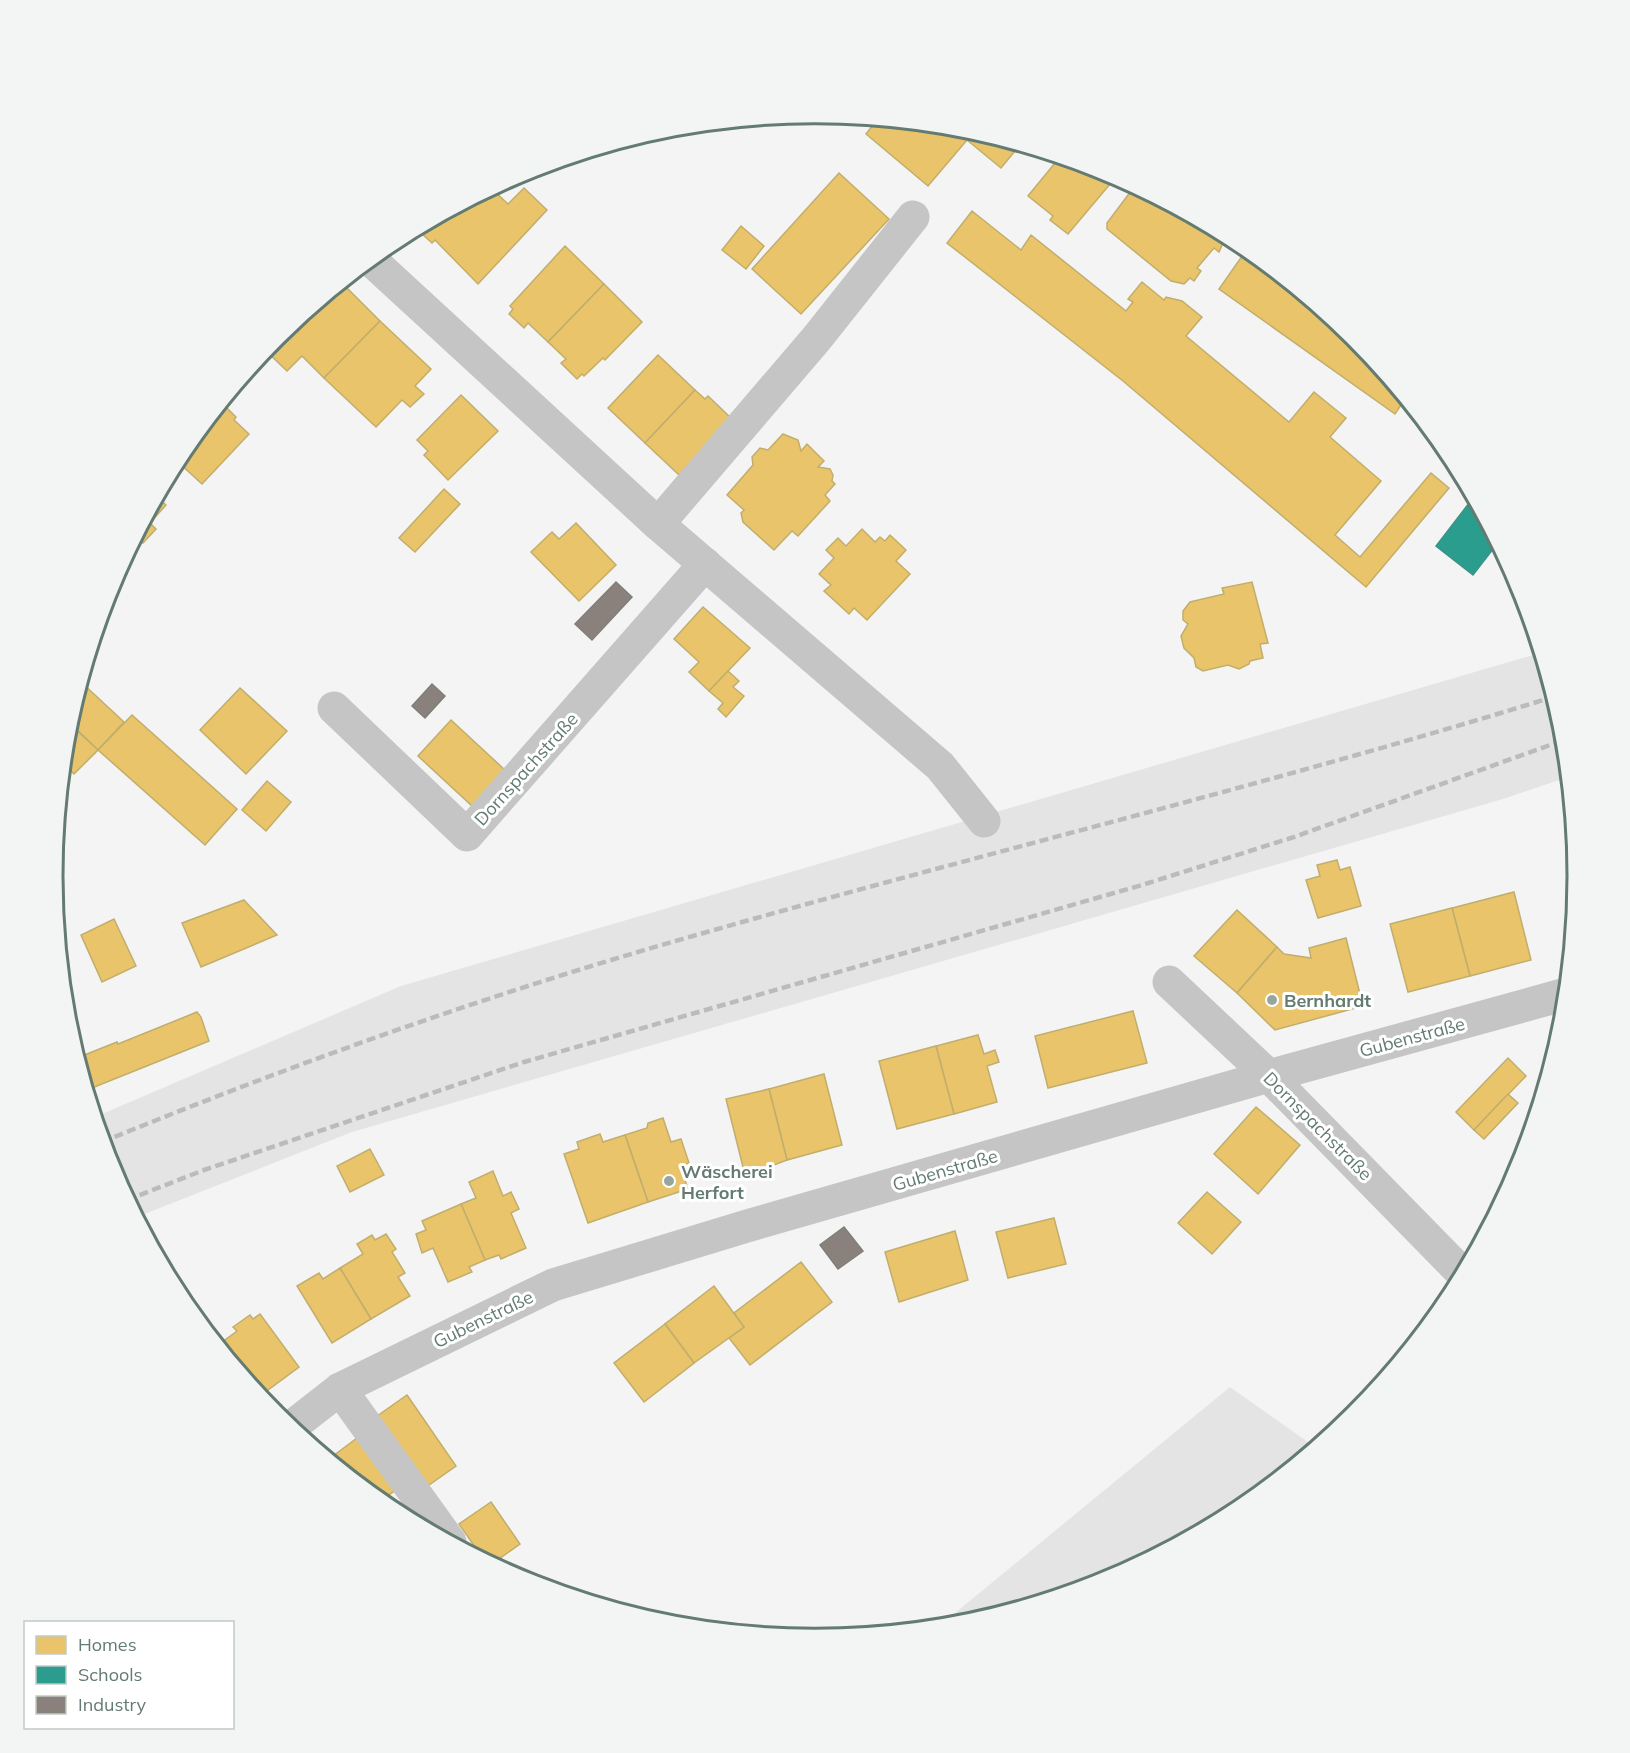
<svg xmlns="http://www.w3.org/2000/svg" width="1630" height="1753" font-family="Mulish,sans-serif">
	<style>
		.built { fill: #e3e4e3 }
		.homes { fill: #e9c46a; stroke: #c1ae6c; stroke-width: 1.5 }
		.schools { fill: #2a9d8f; stroke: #3b9386; stroke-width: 1.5 }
		.industry { fill: #8a817c; stroke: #7e7f78; stroke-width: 1.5 }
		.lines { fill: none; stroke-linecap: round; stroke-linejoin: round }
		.minor { stroke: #c4c5c4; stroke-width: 33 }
		.rail { stroke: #babcbb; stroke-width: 4.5; stroke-dasharray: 9 4.5; stroke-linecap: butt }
		.poi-dot { fill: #96a59e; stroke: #fff; stroke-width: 2 }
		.labels { text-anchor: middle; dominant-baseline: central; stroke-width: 6; stroke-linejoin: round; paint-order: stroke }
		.street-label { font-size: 18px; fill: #637b70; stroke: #fff }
		.poi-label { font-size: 18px; font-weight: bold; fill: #637b70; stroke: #fff; text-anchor: start }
		.rim { fill: none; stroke: #637b70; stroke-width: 3 }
	</style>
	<rect width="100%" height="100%" fill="#f5f4f4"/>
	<!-- built -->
	<g class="built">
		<polygon points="1540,653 1563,728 1568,777 1503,799 352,1132 137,1217 110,1168 95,1117 401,986"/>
		<polygon points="1230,1387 1315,1447 1238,1511 1106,1581 963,1624 938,1627"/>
	</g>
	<!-- homes -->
	<g class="homes">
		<polygon points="877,120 964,129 1019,146 1001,168 967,140 928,186 866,134"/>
		<polygon points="1059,158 1107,172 1116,177 1068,234 1050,220 1053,216 1028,196"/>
		<polygon points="839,173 889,219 801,314 752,269"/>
		<polygon points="1134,187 1226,236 1219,252 1214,248 1197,268 1201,271 1194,281 1190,278 1184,284 1171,281 1107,229 1107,223"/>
		<polygon points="524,188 547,210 478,284 435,240 432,243 420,232 423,229 420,227 492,189 508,204"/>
		<polygon points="972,211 1021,250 1031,235 1126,311 1133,302 1128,299 1142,282 1164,300 1166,297 1182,301 1202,317 1186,336 1289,422 1314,392 1346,418 1330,437 1381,481 1335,535 1360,557 1431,473 1449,488 1366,587 1123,381 947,243"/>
		<polygon points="741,226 764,246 746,269 722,250"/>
		<polygon points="565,246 604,284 548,342 528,323 524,328 509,314 513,309 510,306"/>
		<polygon points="1247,249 1354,338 1405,399 1395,414 1219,289"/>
		<polygon points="342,283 380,321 324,378 302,356 287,371 265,350 276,337"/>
		<polygon points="604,284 642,322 605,360 603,358 584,376 582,374 577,379 561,363 566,359 548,342"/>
		<polygon points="380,321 431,369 415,386 424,394 410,407 402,400 376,427 324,378"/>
		<polygon points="658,355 695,390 645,443 608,408"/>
		<polygon points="695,390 705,399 708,396 732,419 679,475 645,443"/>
		<polygon points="461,395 498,431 448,480 424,455 428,451 417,440"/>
		<polygon points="222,403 236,417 234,420 249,434 202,484 177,461 181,453"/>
		<polygon points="783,434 798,440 801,451 807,444 824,461 818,467 830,469 833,475 832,481 835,484 825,495 830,501 798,536 792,531 774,550 743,522 741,513 744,510 727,495 753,465 752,457 760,448 768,450"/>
		<polygon points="444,489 460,504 415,552 399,538"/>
		<polygon points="157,497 166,505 150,523 156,529 143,543 140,541 128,554"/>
		<polygon points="576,523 616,565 579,601 531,552 552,532 559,539"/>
		<polygon points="862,529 875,542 880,537 885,541 890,535 906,550 896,561 910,574 867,620 854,608 849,614 824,591 831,585 819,574 834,558 826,550 838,538 846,546"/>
		<polygon points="120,568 127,574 112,589 110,587 111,584"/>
		<polygon points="1252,582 1268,643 1260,644 1263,658 1250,661 1249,664 1239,669 1228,665 1203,671 1196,667 1194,658 1184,648 1181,636 1188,624 1183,620 1183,611 1190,602 1224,594 1222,588"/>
		<polygon points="703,607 750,648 709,691 689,672 699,662 674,639"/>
		<polygon points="728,671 739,681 733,687 744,696 726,717 718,709 723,703 709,691"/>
		<polygon points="81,682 124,722 98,750 69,722"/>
		<polygon points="240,688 287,731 246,774 200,730"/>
		<polygon points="132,715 237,809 205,845 98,750"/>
		<polygon points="451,720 506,771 473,807 418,756"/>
		<polygon points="73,727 98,750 74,774 64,764 67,734"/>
		<polygon points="267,781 291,802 266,831 242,810"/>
		<polygon points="1337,860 1340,870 1350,867 1361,906 1318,918 1306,880 1320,876 1317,865"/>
		<polygon points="1514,892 1531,960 1470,976 1452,908"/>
		<polygon points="244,900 277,935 201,967 182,923"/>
		<polygon points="1452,908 1470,976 1408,992 1390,924"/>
		<polygon points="1237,910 1277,947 1237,993 1194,956"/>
		<polygon points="114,919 136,966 102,982 81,935"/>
		<polygon points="1346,938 1363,1006 1275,1030 1237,993 1277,947 1284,954 1311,958 1309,948"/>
		<polygon points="1133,1011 1147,1063 1048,1088 1035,1036"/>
		<polygon points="197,1012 201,1017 209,1041 87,1090 79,1065 85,1062 82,1056 117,1042 118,1044"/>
		<polygon points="978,1035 984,1054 995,1050 999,1062 987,1066 997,1102 954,1114 936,1046"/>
		<polygon points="936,1046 954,1114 897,1129 879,1061"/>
		<polygon points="1508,1058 1526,1076 1474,1130 1456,1112"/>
		<polygon points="824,1074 842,1145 787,1160 769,1089"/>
		<polygon points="769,1089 787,1160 753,1173 744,1171 726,1099"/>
		<polygon points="1508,1094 1518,1103 1484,1139 1474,1130"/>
		<polygon points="1256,1107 1300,1145 1258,1194 1214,1154"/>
		<polygon points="663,1118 671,1142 681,1139 689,1163 680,1166 688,1189 648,1202 625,1135 647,1128 648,1123"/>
		<polygon points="600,1134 603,1142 625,1135 648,1202 588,1223 564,1154 579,1149 577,1142"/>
		<polygon points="370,1149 384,1175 350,1192 337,1166"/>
		<polygon points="493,1171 503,1196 511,1192 519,1209 511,1213 526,1248 501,1259 499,1255 485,1260 461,1204 476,1198 469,1182"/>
		<polygon points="1207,1192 1241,1222 1212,1254 1178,1223"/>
		<polygon points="461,1204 485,1260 469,1267 472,1272 448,1282 433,1248 422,1253 416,1234 426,1230 422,1221"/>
		<polygon points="1054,1218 1066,1264 1008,1278 996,1232"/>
		<polygon points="955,1231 968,1280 899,1302 885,1252"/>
		<polygon points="386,1234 396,1249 392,1252 405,1273 398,1277 410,1296 371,1319 340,1268 363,1254 357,1244 372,1235 375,1240"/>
		<polygon points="801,1262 832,1302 750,1365 729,1338 744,1327 734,1313"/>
		<polygon points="340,1268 371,1319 332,1343 297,1286 319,1273 323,1279"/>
		<polygon points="714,1286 744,1327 694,1363 665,1324"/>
		<polygon points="260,1314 299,1367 260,1396 221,1343 237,1331 233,1327 250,1315 253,1319"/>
		<polygon points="665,1324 694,1363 644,1402 614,1363"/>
		<polygon points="407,1395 456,1466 422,1490 373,1419"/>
		<polygon points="357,1438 396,1490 383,1499 388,1508 329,1459"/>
		<polygon points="491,1502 520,1544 492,1564 484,1560 459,1524"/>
	</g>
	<!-- schools -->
	<polygon class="schools" points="1473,498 1497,544 1473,575 1436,546"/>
	<!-- industry -->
	<g class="industry">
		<polygon points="616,582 632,597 592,640 575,624"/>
		<polygon points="432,684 445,696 425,718 412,706"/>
		<polygon points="844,1227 863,1251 838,1269 820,1245"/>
	</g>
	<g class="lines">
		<!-- minor -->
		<g class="minor">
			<polyline points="371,260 658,524 940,766 984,821"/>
			<polyline points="658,524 817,338 913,217"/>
			<polyline points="334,708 467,835 705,564"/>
			<polyline points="1169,982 1269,1076 1463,1274"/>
			<polyline points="340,1389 450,1542"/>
			<polyline points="290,1428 340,1389 553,1285 747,1226 1269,1076 1566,994"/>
		</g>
		<!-- rail -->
		<g class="rail">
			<path d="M102,1142c194,-79 390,-149 591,-206 286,-82 576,-151 860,-239"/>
			<polyline points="127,1200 204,1170 524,1062 1142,885 1294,837 1564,740"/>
		</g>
	</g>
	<!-- markers -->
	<g class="poi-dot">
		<circle cx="1272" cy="1000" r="6"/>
		<circle cx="669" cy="1181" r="6"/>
	</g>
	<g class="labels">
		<!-- street labels -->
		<g class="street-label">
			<text transform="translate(526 769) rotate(-48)">Dornspachstraße</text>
			<text transform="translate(1412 1037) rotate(-15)">Gubenstraße</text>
			<text transform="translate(1318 1126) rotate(45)">Dornspachstraße</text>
			<text transform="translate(945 1170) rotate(-16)">Gubenstraße</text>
			<text transform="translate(483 1319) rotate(-26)">Gubenstraße</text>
		</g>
		<!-- poi labels -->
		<g class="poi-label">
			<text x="1284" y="1000">Bernhardt</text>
			<text x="681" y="1171">Wäscherei<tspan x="681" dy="21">Herfort</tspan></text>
		</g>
	</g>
	<!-- crop -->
	<path d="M0 0H1630V1753H0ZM63 876a752 752 0 1 1 1504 0a752 752 0 1 1-1504 0Z" fill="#f3f4f4" fill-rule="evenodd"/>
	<path class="rim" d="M63 876a752 752 0 1 1 1504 0a752 752 0 1 1-1504 0Z"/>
	<!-- legend -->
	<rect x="24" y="1621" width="210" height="108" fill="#ffffff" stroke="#c1cac6" stroke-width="1.5"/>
	<rect x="36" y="1636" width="30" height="18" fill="#e9c46a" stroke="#c1cac6" stroke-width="1.5"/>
	<text x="78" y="1651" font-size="18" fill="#637b70">Homes</text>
	<rect x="36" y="1666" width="30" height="18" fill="#2a9d8f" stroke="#c1cac6" stroke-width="1.5"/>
	<text x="78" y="1681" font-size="18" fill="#637b70">Schools</text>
	<rect x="36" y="1696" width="30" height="18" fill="#8a817c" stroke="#c1cac6" stroke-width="1.5"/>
	<text x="78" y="1711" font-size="18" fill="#637b70">Industry</text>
</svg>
